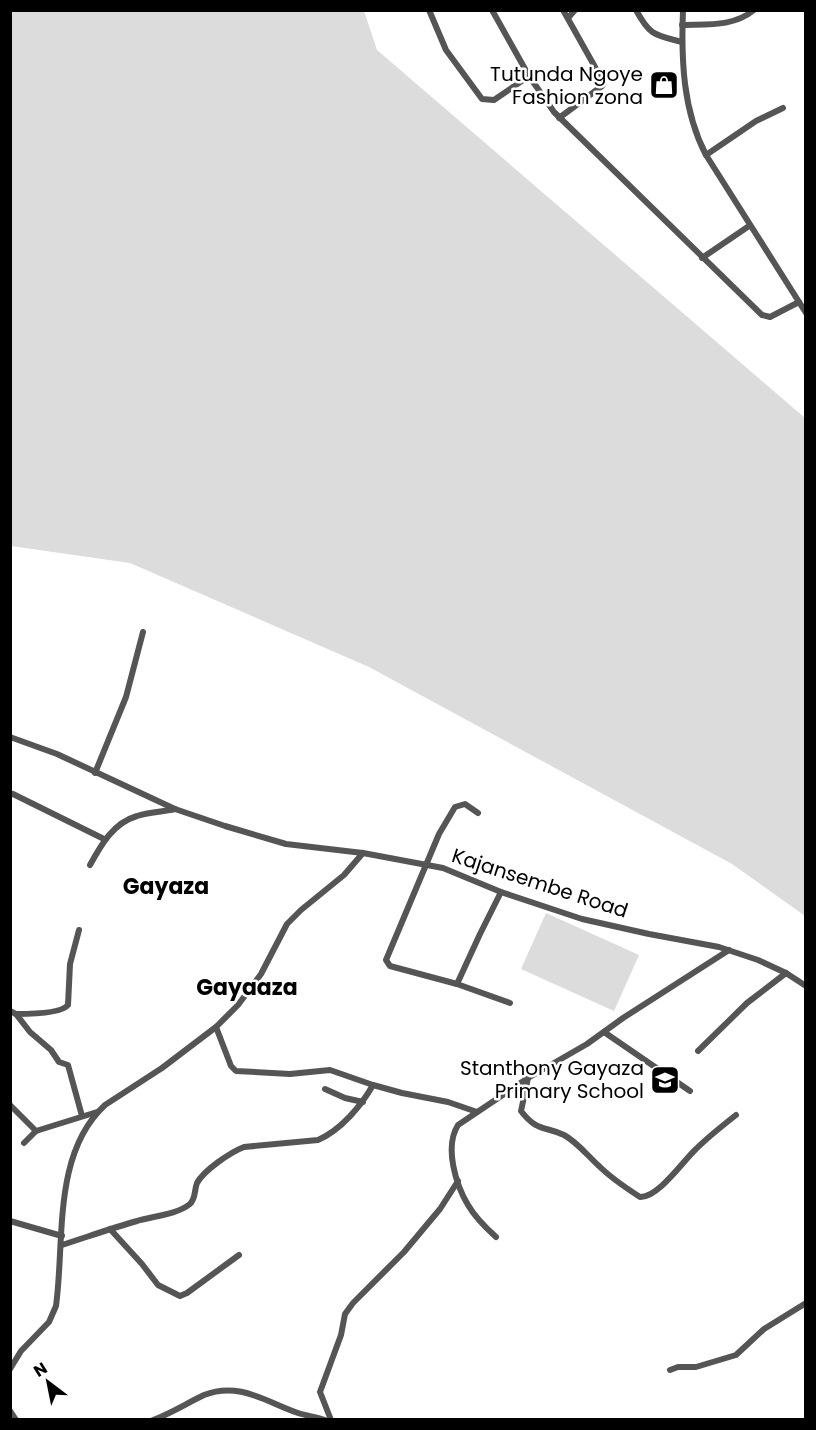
<svg xmlns="http://www.w3.org/2000/svg" width="816" height="1430" font-family="Poppins,sans-serif">
	<style>
		.green { fill: #dcdcdc }
		.lines { fill: none; stroke-linecap: round; stroke-linejoin: round }
		.minor { stroke: #555; stroke-width: 6 }
		.labels { text-anchor: middle; dominant-baseline: central; stroke-width: 5; stroke-linejoin: round; paint-order: stroke }
		.poi-label { font-size: 20px; fill: #000; stroke: #fff; text-anchor: end }
		.street-label { font-size: 20px; fill: #000; stroke: #fff }
		.quarter-label { font-size: 22px; font-weight: bold; fill: #000; stroke: #fff }
	</style>
	<rect width="100%" height="100%" fill="#fff"/>
	<!-- green -->
	<g class="green">
		<polygon points="11,10 364,11 377,50 805,418 805,916 732,864 369,667 130,563 11,546"/>
		<polygon points="546,913 639,955 614,1011 521,969"/>
	</g>
	<g class="lines">
		<!-- minor -->
		<g class="minor">
			<polyline points="429,10 446,50 482,99 494,100 529,76"/>
			<polyline points="492,10 529,76 554,112 762,315 770,317 799,302"/>
			<path d="M636,10c14,26 19,25 46,32"/>
			<path d="M683,10c-2,50 0,101 23,145l100,158"/>
			<polyline points="568,18 575,10"/>
			<path d="M682,25c26,-1 51,2 72,-15"/>
			<polyline points="559,118 602,86 604,83 563,10"/>
			<polyline points="706,155 756,121 783,108"/>
			<polyline points="702,258 749,226"/>
			<polyline points="10,737 57,754 175,809 225,826 286,844 363,853 443,868 501,892 582,919 649,934 719,947 758,960 786,973 806,986"/>
			<polyline points="95,773 126,697 143,632"/>
			<polyline points="13,794 104,839"/>
			<polyline points="478,813 465,804 455,807 439,834 386,960 390,966 457,984 510,1003"/>
			<path d="M90,865c11,-20 23,-42 47,-49 12,-4 25,-4 38,-7"/>
			<polyline points="457,984 480,934 501,892"/>
			<polyline points="10,1011 16,1014 30,1032 51,1050 59,1062 68,1065 82,1116"/>
			<path d="M16,1014c12,0 45,0 52,-9l2,-41 9,-34"/>
			<polyline points="216,1027 231,1066 236,1071 290,1074 330,1070 373,1085"/>
			<polyline points="604,1032 690,1091"/>
			<polyline points="698,1051 747,1003 786,973"/>
			<path d="M528,1078l-7,33c16,21 24,15 43,24 13,7 24,21 35,31 12,12 27,22 41,31 18,1 43,-36 56,-48 12,-12 26,-23 40,-34"/>
			<polyline points="325,1089 345,1098 363,1102"/>
			<polyline points="10,1105 36,1131 97,1112"/>
			<polyline points="24,1143 36,1131"/>
			<polyline points="10,1221 62,1236"/>
			<polyline points="110,1229 142,1264 158,1285 180,1296 187,1293 239,1255"/>
			<path d="M496,1237c-10,-9 -21,-20 -28,-32 -12,-20 -24,-58 -10,-80l70,-47 59,-34 36,-26 106,-68"/>
			<path d="M62,1245c25,-8 50,-17 75,-24 16,-5 39,-6 53,-17 6,-6 4,-13 7,-21 7,-13 34,-31 47,-36l74,-7c23,-10 43,-34 55,-55l29,8 46,9 29,10"/>
			<path d="M10,1369l11,-18 28,-29 7,-16c9,-65 -4,-152 49,-201l57,-37 54,-41 22,-22 23,-31 26,-50 14,-14 43,-35 19,-22"/>
			<polyline points="670,1370 678,1367 696,1367 736,1355 764,1329 806,1303"/>
			<polyline points="10,1411 16,1420"/>
			<path d="M153,1420c19,-7 34,-17 51,-25 35,-14 62,7 94,18 9,3 19,4 27,7"/>
			<polyline points="331,1420 320,1392 341,1335 345,1314 353,1303 404,1252 440,1209 458,1181"/>
		</g>
	</g>
	<!-- icons -->
	<defs>
		<g id="shop-square" transform="scale(1.5)"><rect x="-9" y="-9" width="18" height="18" rx="4" fill="#000" stroke="#fff"/><path d="M-5-2.5h2.3a2.7 3.5 0 0 1 5.4 0H5L5.5 6h-11ZM-1.5-2.5h3a1.5 2.3 0 0 0-3 0Z" fill="#fff"/></g>
		<g id="school-square" transform="scale(1.5)"><rect x="-9" y="-9" width="18" height="18" rx="4" fill="#000" stroke="#fff"/><path d="M0-5L7-2L0 1L-7-2ZM-4 1L0 2.5L4 1V4Q0 6-4 4Z" fill="#fff"/></g>
	</defs>
	<g fill-rule="evenodd">
		<use href="#shop-square" x="664" y="85"/>
		<use href="#school-square" x="665" y="1080"/>
	</g>
	<g class="labels">
		<!-- poi labels -->
		<g class="poi-label">
			<text x="643" y="74">Tutunda Ngoye<tspan x="643" dy="23">Fashion zona</tspan></text>
			<text x="644" y="1068">Stanthony Gayaza<tspan x="644" dy="23">Primary School</tspan></text>
		</g>
		<!-- street labels -->
		<g class="street-label">
			<text transform="translate(540 883) rotate(18)">Kajansembe Road</text>
		</g>
		<!-- quarter labels -->
		<g class="quarter-label">
			<text x="166" y="886">Gayaza</text>
			<text x="247" y="987">Gayaaza</text>
		</g>
	</g>
	<!-- border -->
	<rect width="816" height="1430" fill="none" stroke="#000000" stroke-width="24"/>
	<!-- north arrow -->
	<g transform="translate(48 1382) rotate(328)" stroke="#ffffff" stroke-width="4.5" paint-order="stroke">
	<path d="M0-4.5L10 22L0 15L-10 22Z" fill="#000000"/>
	<text y="-9" font-size="16" font-weight="bold" text-anchor="middle" fill="#000000">N</text>
	</g>
</svg>
